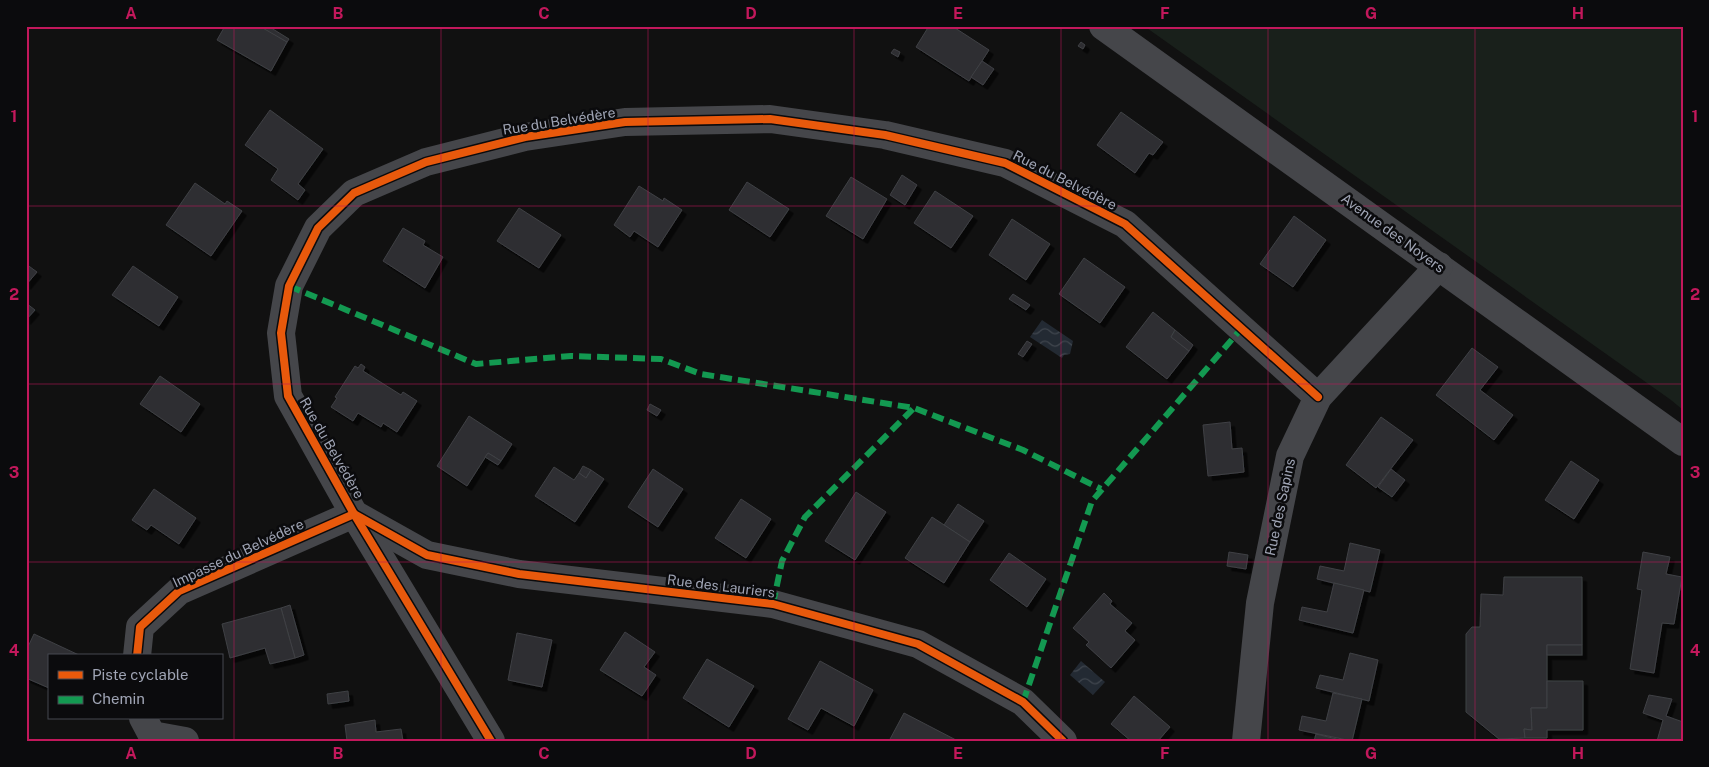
<svg xmlns="http://www.w3.org/2000/svg" width="1709" height="767" font-family="'Public Sans',sans-serif">
	<style>
		.pitch { fill: #19201b }
		.water { fill: url(#water-waves) }
		.building { fill: #2e2f31; stroke: #3f4045; filter: url(#shadow) }
		.lines { fill: none; stroke-linecap: round; stroke-linejoin: round }
		.minor { stroke: #45464a; stroke-width: 28 }
		.quiet { stroke: #139951; stroke-width: 6; stroke-dasharray: 12 6; stroke-linecap: butt }
		.cycleway-casing { stroke: #0b0b0d; stroke-width: 11 }
		.cycleway { stroke: #e8590c; stroke-width: 8 }
		.grid { fill: none; stroke: #c2185b; stroke-width: 1; stroke-opacity: 0.55 }
		.labels { text-anchor: middle; dominant-baseline: central; stroke-width: 5; stroke-linejoin: round; paint-order: stroke }
		.street-label { font-size: 14px; fill: #9fa4b4; stroke: #0b0b0d }
		.neatline { fill: none; stroke: #c2185b; stroke-width: 2 }
		.grid-label { font-size: 16px; text-anchor: middle; font-weight: bold; fill: #c2185b }
	</style>
	<defs>
		<pattern id="water-waves" width="16" height="10" patternUnits="userSpaceOnUse" patternTransform="scale(1.25)"><rect width="16" height="10" fill="#232a33"/><path d="M0 5q4-4 8 0t8 0" fill="none" stroke="#40464e"/></pattern>
		<filter id="shadow"><feDropShadow dx="4.5" dy="4.5" stdDeviation="0" flood-color="#0009"/></filter>
	</defs>
	<rect width="100%" height="100%" fill="#111"/>
	<!-- pitch -->
	<polygon class="pitch" points="1144,26 1683,26 1683,410 1671,400"/>
	<!-- water -->
	<g class="water">
		<polygon points="1042,320 1073,341 1070,354 1064,355 1062,358 1030,337"/>
		<polygon points="1081,661 1105,682 1093,695 1070,675"/>
	</g>
	<!-- building -->
	<g class="building">
		<polygon points="225,26 261,26 287,42 271,71 217,40"/>
		<polygon points="268,26 289,39 287,42 261,27"/>
		<polygon points="929,26 952,26 989,50 969,81 916,47"/>
		<polygon points="1081,42 1085,45 1083,49 1078,46"/>
		<polygon points="894,49 900,52 898,57 891,53"/>
		<polygon points="982,61 994,69 983,85 971,77"/>
		<polygon points="270,110 323,149 298,184 305,190 298,200 271,180 278,169 245,145"/>
		<polygon points="1121,112 1163,142 1153,155 1149,153 1135,173 1097,145"/>
		<polygon points="902,175 917,185 905,205 890,195"/>
		<polygon points="851,177 887,199 863,239 826,216"/>
		<polygon points="747,182 789,209 770,237 729,210"/>
		<polygon points="195,183 225,204 227,201 242,211 211,256 166,225"/>
		<polygon points="639,186 663,201 664,198 682,210 658,247 634,231 630,237 614,225"/>
		<polygon points="935,191 973,216 951,248 914,223"/>
		<polygon points="519,208 561,235 539,268 497,241"/>
		<polygon points="1294,216 1326,240 1293,287 1260,264"/>
		<polygon points="1012,219 1050,244 1026,280 989,255"/>
		<polygon points="403,228 425,241 423,245 443,257 425,288 383,261"/>
		<polygon points="1084,258 1125,287 1100,323 1059,294"/>
		<polygon points="26,264 37,272 26,285"/>
		<polygon points="133,266 178,297 159,326 112,295"/>
		<polygon points="1013,294 1030,305 1026,310 1009,299"/>
		<polygon points="26,303 35,310 26,320"/>
		<polygon points="1153,312 1175,330 1171,337 1189,351 1167,379 1126,347"/>
		<polygon points="1175,330 1193,345 1189,351 1171,337"/>
		<polygon points="1027,341 1032,344 1023,357 1018,354"/>
		<polygon points="1472,348 1498,367 1480,390 1513,415 1494,440 1436,395"/>
		<polygon points="361,364 365,367 363,371 401,395 403,392 417,401 397,432 383,423 381,427 358,413 353,421 331,407 337,398 335,397 355,366 358,368"/>
		<polygon points="160,376 200,404 181,432 140,404"/>
		<polygon points="650,404 661,410 657,416 647,410"/>
		<polygon points="469,416 512,444 501,461 488,453 467,486 437,466"/>
		<polygon points="1381,417 1413,440 1376,488 1346,465"/>
		<polygon points="1230,422 1232,449 1242,448 1244,472 1208,476 1203,425"/>
		<polygon points="488,453 501,461 498,465 485,457"/>
		<polygon points="1571,461 1599,480 1574,519 1545,500"/>
		<polygon points="583,466 591,470 586,478 579,473"/>
		<polygon points="554,467 574,480 579,473 586,478 591,470 604,479 575,522 535,496"/>
		<polygon points="653,469 683,489 658,527 628,507"/>
		<polygon points="1391,469 1405,480 1392,497 1378,487"/>
		<polygon points="154,489 196,518 179,544 151,525 147,530 132,520"/>
		<polygon points="856,492 886,512 855,560 825,541"/>
		<polygon points="741,499 771,519 746,558 715,538"/>
		<polygon points="958,504 984,521 970,542 944,525"/>
		<polygon points="932,517 970,542 944,583 905,558"/>
		<polygon points="1350,543 1380,550 1370,592 1317,579 1320,566 1344,571"/>
		<polygon points="1229,552 1248,555 1246,569 1227,566"/>
		<polygon points="1643,552 1670,557 1666,574 1682,577 1674,624 1662,623 1654,673 1630,669 1642,590 1637,589"/>
		<polygon points="1009,553 1046,579 1027,607 990,580"/>
		<polygon points="1504,577 1582,577 1582,645 1547,645 1547,708 1531,708 1532,730 1524,729 1525,738 1499,739 1466,712 1466,634 1472,627 1480,627 1481,594 1503,595"/>
		<polygon points="1334,583 1364,590 1353,633 1299,620 1302,607 1327,612"/>
		<polygon points="1104,593 1112,601 1110,604 1132,623 1125,631 1135,640 1111,668 1086,645 1089,642 1073,628"/>
		<polygon points="290,605 304,655 295,658 281,608"/>
		<polygon points="281,608 295,658 270,664 265,648 230,658 222,624"/>
		<polygon points="625,632 655,652 644,667 656,675 642,696 600,670"/>
		<polygon points="517,633 552,640 542,687 508,680"/>
		<polygon points="34,634 81,656 49,656 49,688 26,678 26,651"/>
		<rect x="1547" y="645" width="35" height="10"/>
		<polygon points="1350,653 1378,660 1369,701 1316,688 1320,675 1343,680"/>
		<polygon points="707,659 754,686 729,727 683,698"/>
		<polygon points="820,661 873,690 854,726 821,708 808,730 788,719"/>
		<polygon points="1547,681 1583,681 1583,730 1547,730 1547,738 1525,738 1524,729 1532,730 1531,708 1547,708"/>
		<polygon points="348,691 349,701 328,704 327,694"/>
		<polygon points="1333,693 1362,699 1352,741 1299,730 1302,716 1326,721"/>
		<polygon points="1649,695 1672,699 1666,716 1683,722 1683,741 1657,741 1663,720 1643,713"/>
		<polygon points="1134,696 1170,727 1158,741 1131,741 1111,724"/>
		<polygon points="904,713 956,740 889,741"/>
		<polygon points="375,720 376,732 401,729 403,741 347,741 345,725"/>
		<polygon points="1316,734 1345,741 1314,741"/>
	</g>
	<g class="lines">
		<!-- minor -->
		<g class="minor">
			<polyline points="1103,26 1683,442"/>
			<polyline points="137,656 140,627 179,591 354,514 427,555 519,574 773,604 918,644 1023,702 1063,741"/>
			<polyline points="143,718 152,735 185,741"/>
			<polyline points="491,741 354,514 288,396 281,333 289,286 318,228 354,193 426,162 525,137 625,122 770,119 885,135 1005,163 1125,224 1318,397"/>
			<polyline points="1246,741 1260,603 1290,456 1318,397 1439,266"/>
		</g>
		<!-- quiet -->
		<g class="quiet">
			<polyline points="289,286 476,364 571,356 661,359 701,374 914,408 1023,450 1101,489"/>
			<polyline points="773,604 782,561 805,517 914,408"/>
			<polyline points="1023,702 1092,501 1241,329"/>
		</g>
		<!-- cycleway casing -->
		<g class="cycleway-casing">
			<g id="cycleway">
				<polyline points="137,656 140,627 179,591 354,514 427,555 519,574 773,604 918,644 1023,702 1063,741"/>
				<polyline points="491,741 354,514 288,396 281,333 289,286 318,228 354,193 426,162 525,137 625,122 770,119 885,135 1005,163 1125,224 1318,397"/>
			</g>
		</g>
		<!-- cycleway -->
		<use href="#cycleway" class="cycleway"/>
	</g>
	<!-- grid -->
	<path class="grid" d="M234,26v715M441,26v715M648,26v715M854,26v715M1061,26v715M1268,26v715M1475,26v715M26,206h1657M26,384h1657M26,562h1657"/>
	<g class="labels">
		<!-- street labels -->
		<g class="street-label">
			<text transform="translate(559 121) rotate(-9)">Rue du Belvédère</text>
			<text transform="translate(1065 180) rotate(27)">Rue du Belvédère</text>
			<text transform="translate(1393 233) rotate(36)">Avenue des Noyers</text>
			<text transform="translate(332 448) rotate(60)">Rue du Belvédère</text>
			<text transform="translate(1280 507) rotate(-78)">Rue des Sapins</text>
			<text transform="translate(238 553) rotate(-25)">Impasse du Belvédère</text>
			<text transform="translate(721 586) rotate(7)">Rue des Lauriers</text>
		</g>
	</g>
	<!-- border -->
	<rect width="1709" height="767" fill="none" stroke="#0b0b0d" stroke-width="55"/>
	<!-- legend -->
	<rect x="48" y="654" width="175" height="65" fill="#0b0b0d" stroke="#464850"/>
	<rect x="58" y="671" width="25" height="8" fill="#e8590c" stroke="#464850"/>
	<text x="92" y="680" font-size="15" fill="#9fa4b4">Piste cyclable</text>
	<rect x="58" y="696" width="25" height="8" fill="#139951" stroke="#464850"/>
	<text x="92" y="704" font-size="15" fill="#9fa4b4">Chemin</text>
	<rect x="28" y="28" width="1654" height="712" class="neatline"/>
	<g class="grid-label">
		<text x="131" y="19">A</text>
		<text x="338" y="19">B</text>
		<text x="544" y="19">C</text>
		<text x="751" y="19">D</text>
		<text x="958" y="19">E</text>
		<text x="1165" y="19">F</text>
		<text x="1371" y="19">G</text>
		<text x="1578" y="19">H</text>
		<text x="14" y="122">1</text>
		<text x="1695" y="122">1</text>
		<text x="14" y="300">2</text>
		<text x="1695" y="300">2</text>
		<text x="14" y="478">3</text>
		<text x="1695" y="478">3</text>
		<text x="14" y="656">4</text>
		<text x="1695" y="656">4</text>
		<text x="131" y="759">A</text>
		<text x="338" y="759">B</text>
		<text x="544" y="759">C</text>
		<text x="751" y="759">D</text>
		<text x="958" y="759">E</text>
		<text x="1165" y="759">F</text>
		<text x="1371" y="759">G</text>
		<text x="1578" y="759">H</text>
	</g>
</svg>
